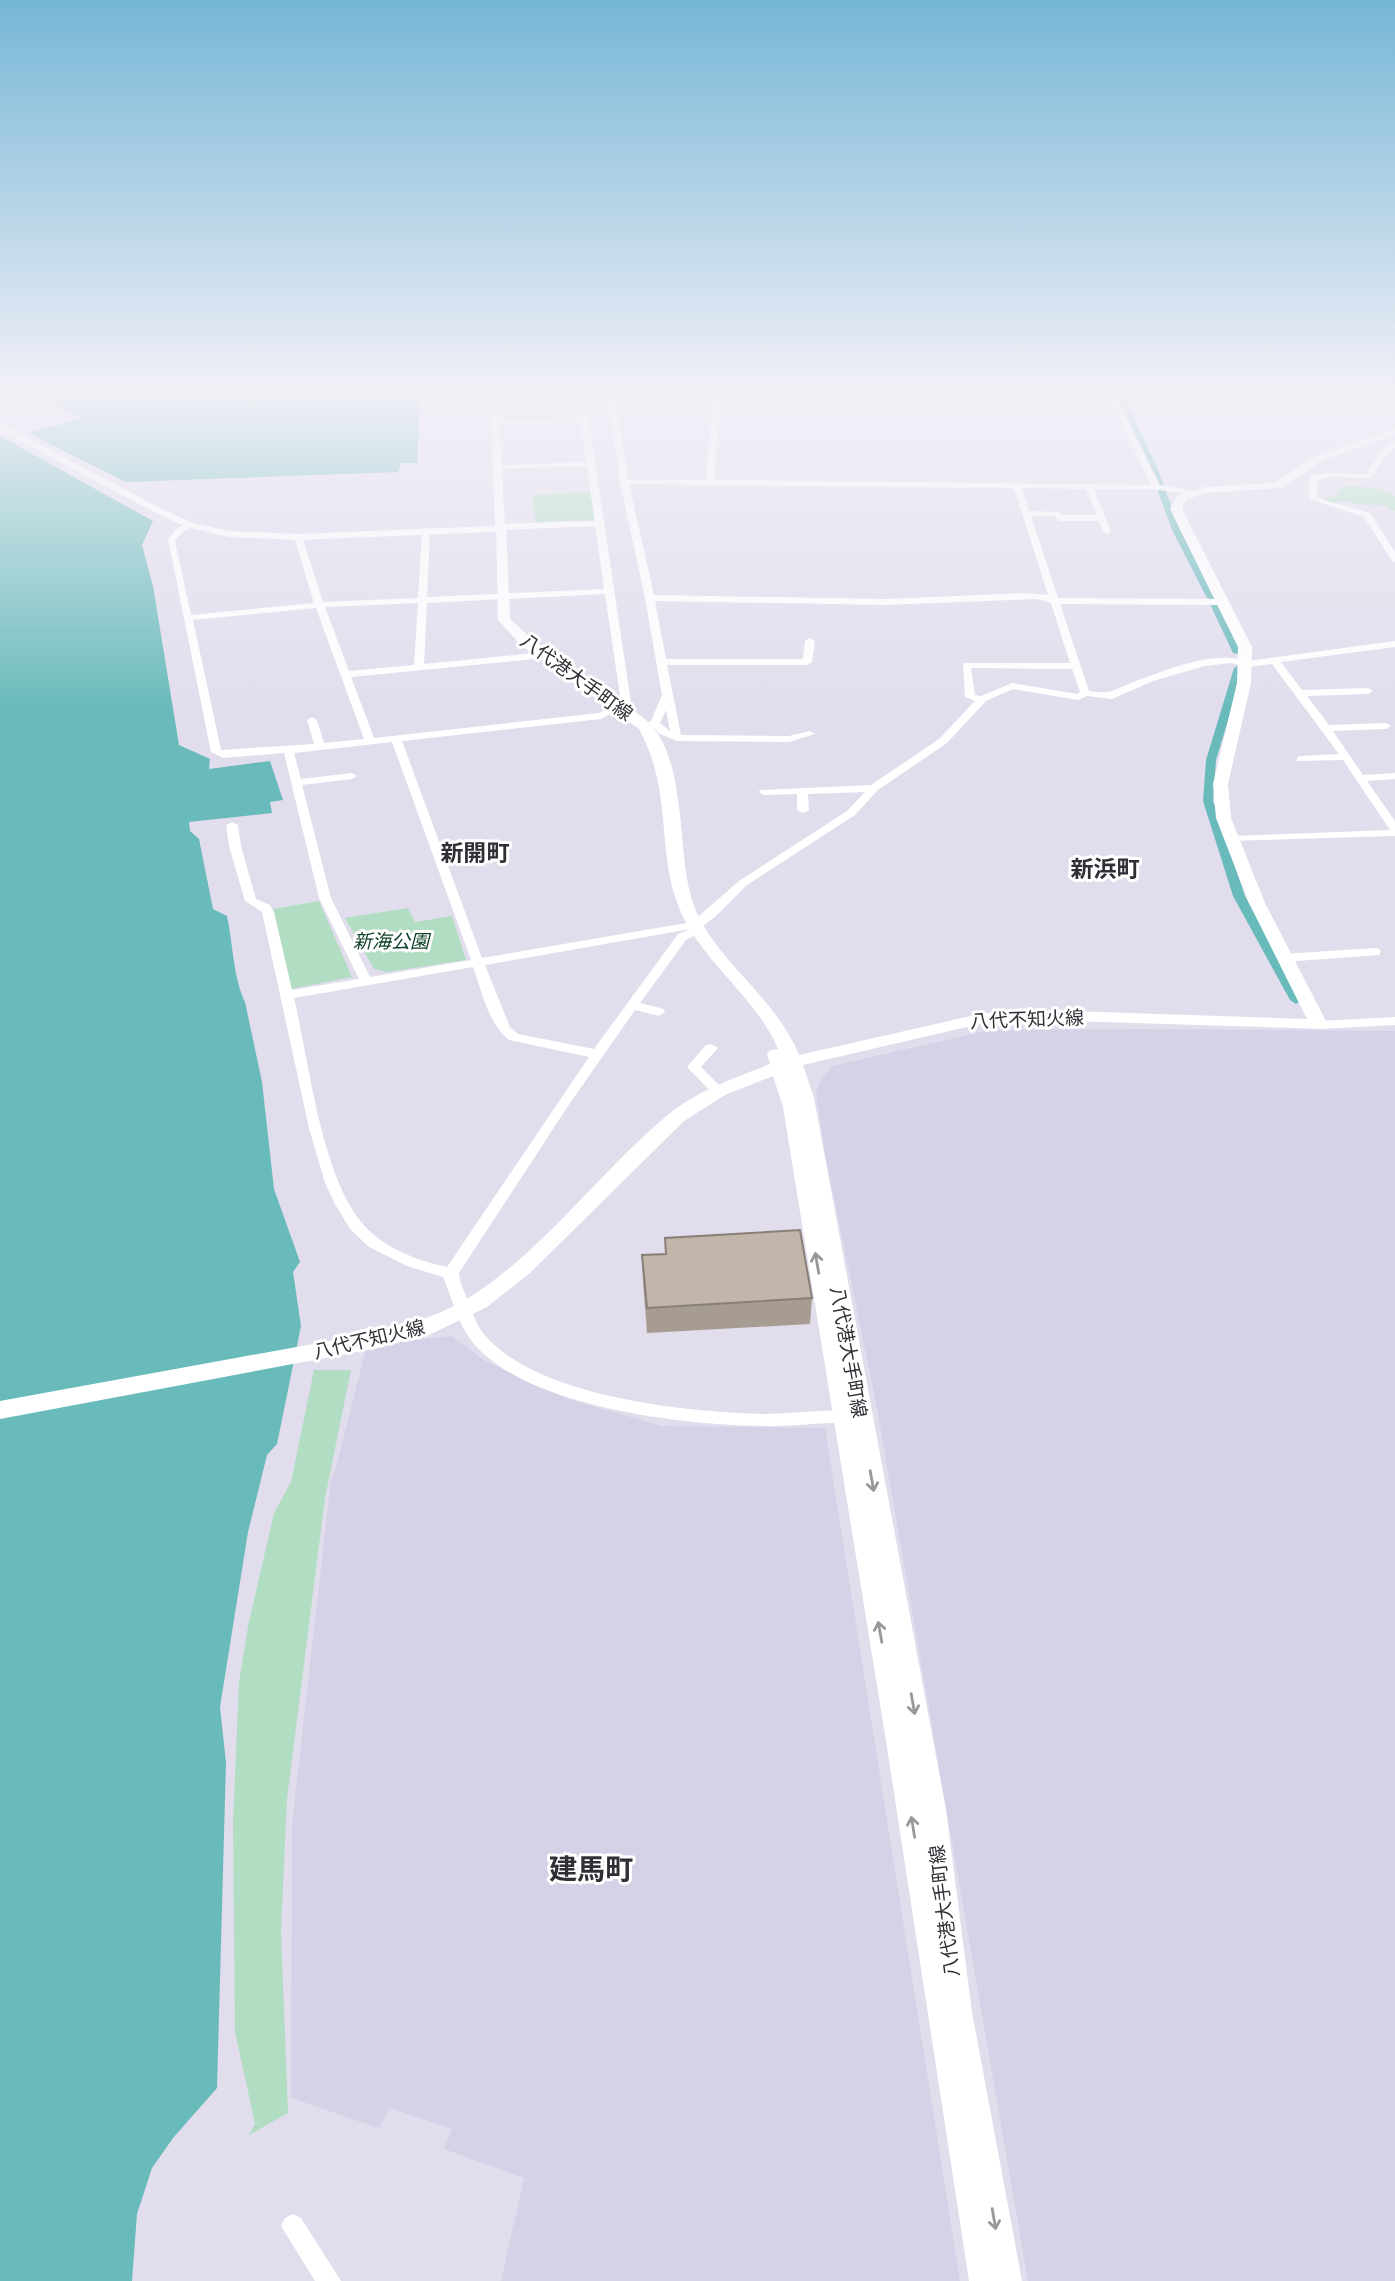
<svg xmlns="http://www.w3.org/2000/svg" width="1395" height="2281" font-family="'IBM Plex Serif','Noto Sans JP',serif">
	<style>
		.built { fill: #d7d1e7 }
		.green { fill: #b1dec3 }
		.water { fill: #69babb }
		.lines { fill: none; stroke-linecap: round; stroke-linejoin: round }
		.canal { fill: #69babb; fill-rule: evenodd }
		.minor { fill: #fff; fill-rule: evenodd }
		.tertiary { fill: #fff; fill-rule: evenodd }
		.secondary { fill: #fff; fill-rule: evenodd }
		.wall { fill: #a79c92 }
		.building { fill: #c2b5aa; stroke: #887f77; stroke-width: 2 }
		.oneway { stroke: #98979a }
		.labels { text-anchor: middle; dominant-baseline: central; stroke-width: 6; stroke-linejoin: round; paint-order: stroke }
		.street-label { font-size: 19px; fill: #302f35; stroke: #fff }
		.park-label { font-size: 19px; font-style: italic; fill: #0e4029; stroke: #fff }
		.quarter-label { font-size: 23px; font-weight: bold; fill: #302f35; stroke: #fff }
		.near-quarter-label { font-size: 28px; font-weight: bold; fill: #302f35; stroke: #fff }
	</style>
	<rect width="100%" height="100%" fill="#e1dded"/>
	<!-- built -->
	<g class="built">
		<polygon points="1141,1029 1395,1031 1395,2281 1028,2281 877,1408 825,1154 816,1092 821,1079 832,1066 990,1030"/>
		<polygon points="452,1336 485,1361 568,1399 662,1426 825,1428 960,2281 501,2281 524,2178 444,2149 452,2129 390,2108 379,2128 291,2098 292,1824 331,1479 334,1475 367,1345"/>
	</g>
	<!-- green -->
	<g class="green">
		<polygon points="1342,486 1377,488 1395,496 1395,511 1391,511 1388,506 1358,504 1343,500 1334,504 1320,501 1328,497 1336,496"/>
		<polygon points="590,492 595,520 536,522 532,495"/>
		<polygon points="319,901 352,977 291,989 273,909"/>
		<polygon points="408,908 415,922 452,916 466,960 387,972 374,969 345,918"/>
		<polygon points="314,1370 351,1370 325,1498 287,1799 281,1931 288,2113 249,2135 255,2124 235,2032 233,1822 239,1682 248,1626 274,1513 291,1482"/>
	</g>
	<!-- water -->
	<g class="water">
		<polygon points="32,392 420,392 417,463 401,463 398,472 126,482 28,433 81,418"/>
		<path d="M0,436l153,85 -11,24 11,41 26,159 31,14 -1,10 61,-8 13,39 -13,2 2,11 -83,9 1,9 9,8 14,70 14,7c6,27 6,61 18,86l17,80 12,107 26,73 -7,10 8,54 -24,118 -10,11 -19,77 -28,175 6,56 -9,325 -44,50 -21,30 -15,46 -5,67h-132z"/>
	</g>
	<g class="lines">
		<!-- canal -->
		<g class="canal">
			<polygon points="1114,392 1121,392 1157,467 1180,530 1217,598 1215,600 1207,598 1172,530 1149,467"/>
			<polygon points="1212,602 1220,604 1243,653 1241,655 1233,653 1210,604"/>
			<polygon points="1239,665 1244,668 1216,760 1213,801 1245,896 1302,1000 1296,1004 1290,1000 1233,896 1203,801 1206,760 1234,668"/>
		</g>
		<!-- minor -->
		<g class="minor">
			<path d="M576,392h8l5,29 42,282 -30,16 -199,22 80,217 210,-36 47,-41 108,-70 18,-19 -57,2 1,16 -6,3 -6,-3v-16l-33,1 -5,-3 1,-2 111,-5 68,-46 36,-38 -10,-4 -2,-34h107l-19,-60 -14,-4 -151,6 -231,-4 11,58h137l2,-18 5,-3 5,3 -3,21 -5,3h-140l14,70 108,1 21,-5 5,3 -26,8 -112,-1 -17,-7 -7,-7 -12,2v-4l10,-4 11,-26 -17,-97 -25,-116 -13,-90h8l13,88h78l7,-88h8l-7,88 445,5 1,2 -4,2h-62l17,42 -4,3 -4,-3 -4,-10h-40l-5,-5h-23l27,82 163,1 5,3 -5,3 -161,-1 29,87c23,4 26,-2 47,-10 33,-12 77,-31 112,-20l147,-20v6l-114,15 21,28 66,-2 5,3 -5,3 -61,2 22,29 57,-2 5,3 -5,3 -53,2 30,44 32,-2v6l-28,2 28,40v15l-168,5v-4l4,-1 159,-6 -47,-70 -46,1v-4l4,-1 38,-2 -67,-90 -24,3 -17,-4 -26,3 -52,15 -41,18 -25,-3 -9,4 -65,-11 -27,12 -39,42 -69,47 -23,25 -108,70 -32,32 -15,11 4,3 -18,9 -46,63 24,6 1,3 -6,4 -24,-6 -67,96 -109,167c0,9 5,17 8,25 5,12 8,24 15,34 51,65 203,80 280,82 30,0 60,-5 90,-3l6,1 2,5 -2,5 -6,1c-30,-1 -60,4 -91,3 -78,-1 -239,-19 -290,-86 -14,-18 -19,-42 -28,-63l-36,-11 -38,-19 -18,-17 -15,-24 -11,-23 -16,-55 -47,-216 -17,-11 -16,-55 -3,-21 6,-3 6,3 3,21 15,53 14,6 4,7 18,78 67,-11 -40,-81 -35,-145 -61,5 -12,-6 -43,-213 8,-10 11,-6 7,2 -12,8 -7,8 16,74 123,-12 -20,-66 4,-3 4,3 21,65 95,-4 4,-67 4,-3 4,3 -3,66 177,-8 -9,-63 -95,4 -4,-3 4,-3 95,-3 -8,-55 -90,3 -4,-2 4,-2 89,-3 -5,-39 -86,2 -4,-2 4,-2 85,-2zM629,484l385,4 34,107 -23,-2 -139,6 -232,-4zM1022,488l64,1 11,26h-34l-5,-3 -29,-1zM605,594l16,108 -22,11 -225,25 -23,-61 194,-19 5,-3 -5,-3 -121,12 3,-61zM418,603l-4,62 -65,6 -24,-64zM316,608l48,131 -40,4 -7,-23 -5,-3 -5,3 7,24 -93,6 -28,-130zM971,668l101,1 8,23 -3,2 -65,-11 -31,13 -6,-1zM666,710l4,21 -10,-8zM392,742l79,218 -101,17 -39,-79 -29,-113 50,-6 5,-3 -5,-3 -51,6 -7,-26zM691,929l-13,5 -84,115 -76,-15 -8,-7 -25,-62zM473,967c9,25 15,56 36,73l80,17 -142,210c-30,-6 -65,-20 -85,-44 -41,-49 -53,-162 -68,-225z"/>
			<polygon points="926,392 1395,394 1395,398 929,394"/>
			<polygon points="1392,442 1395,442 1395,448 1386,456 1371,478 1330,477 1317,480 1317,498 1370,513 1395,552 1395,562 1392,561 1364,517 1309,499 1310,476 1330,473 1366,474 1380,452"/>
			<polygon points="1375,948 1379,949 1381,952 1379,955 1283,962 1277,958 1283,954"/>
			<polygon points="711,1044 718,1048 701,1067 725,1091 718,1095 713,1094 687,1067 706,1045"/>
			<polygon points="293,2214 301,2218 341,2281 315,2281 281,2226 285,2218"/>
		</g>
		<!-- tertiary -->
		<g class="tertiary">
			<polygon points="490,392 498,392 505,527 493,532 298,540 229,537 187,527 156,513 0,430 0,424 3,425 162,509 193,523 229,531 298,534 492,526 495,525"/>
			<polygon points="1106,392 1114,392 1160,485 1194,491 1194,495 1153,489"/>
			<polygon points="1395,1017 1395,1025 1319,1029 1312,1025 1319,1021"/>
		</g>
		<!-- secondary -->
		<path class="secondary" d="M1395,429v6l-71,25 -43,28 -75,5 -20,7 -4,9 70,138 -1,36 -23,101 3,34 34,85 63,122 -3,4 -256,-8 -85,2 -181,42 11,33 132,712 26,202 50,269h-53l-82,-534 -104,-640 -10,-31 -48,19 -41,26 -154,152 -43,34 -58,28 -56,14 -373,70v-18l373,-68c34,-8 70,-18 100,-38 75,-49 128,-125 196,-181 29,-24 66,-36 101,-50l-3,-10 3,-4 8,-1c-23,-55 -79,-88 -100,-144 -22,-58 -5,-114 -39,-176l-118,-84 -23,-25 -2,-95 10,2 4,92c31,30 67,53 101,78 12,8 29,16 39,27 38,40 26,129 43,179 20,57 82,92 106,152l185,-42 85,-2 238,8 -58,-116 -33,-85 -3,-34 24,-101 1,-36 -68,-138 7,-13 28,-9 69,-4 42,-27z"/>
	</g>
	<!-- wall -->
	<polygon class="wall" points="665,1238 812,1298 810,1324 647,1333 643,1281 642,1255 665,1254"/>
	<!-- building -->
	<polygon class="building" points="800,1230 812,1298 647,1308 642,1255 666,1254 665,1238"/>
	<!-- one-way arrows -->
	<defs><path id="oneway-shaft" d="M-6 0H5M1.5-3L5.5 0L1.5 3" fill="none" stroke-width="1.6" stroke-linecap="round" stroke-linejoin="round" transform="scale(1.75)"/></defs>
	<g class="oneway">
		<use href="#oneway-shaft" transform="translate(817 1263) rotate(-100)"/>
		<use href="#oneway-shaft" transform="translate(872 1481) rotate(80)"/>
		<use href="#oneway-shaft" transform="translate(880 1632) rotate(-100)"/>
		<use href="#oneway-shaft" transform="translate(913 1704) rotate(80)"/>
		<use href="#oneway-shaft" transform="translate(913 1827) rotate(-99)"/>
		<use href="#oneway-shaft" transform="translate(994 2219) rotate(80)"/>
	</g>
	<!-- sky -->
	<linearGradient id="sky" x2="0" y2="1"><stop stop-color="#75b6d6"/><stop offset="0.55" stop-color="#f2f0f7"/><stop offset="1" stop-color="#f2f0f7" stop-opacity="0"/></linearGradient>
	<rect width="1395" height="712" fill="url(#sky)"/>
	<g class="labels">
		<!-- street labels -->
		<g class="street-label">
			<text transform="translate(577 677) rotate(36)">八代港大手町線</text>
			<text transform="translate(1027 1019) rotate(-2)">八代不知火線</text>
			<text transform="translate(369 1339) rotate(-13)">八代不知火線</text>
			<text transform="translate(849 1352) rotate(80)">八代港大手町線</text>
			<text transform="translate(944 1911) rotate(-97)">八代港大手町線</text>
		</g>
		<!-- park labels -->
		<g class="park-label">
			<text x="391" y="941">新海公園</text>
		</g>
		<!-- quarter labels -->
		<g class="quarter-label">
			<text x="475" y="852">新開町</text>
			<text x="1105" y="868">新浜町</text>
		</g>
		<!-- near-quarter labels -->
		<g class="near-quarter-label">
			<text x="591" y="1868">建馬町</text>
		</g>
	</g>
</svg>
